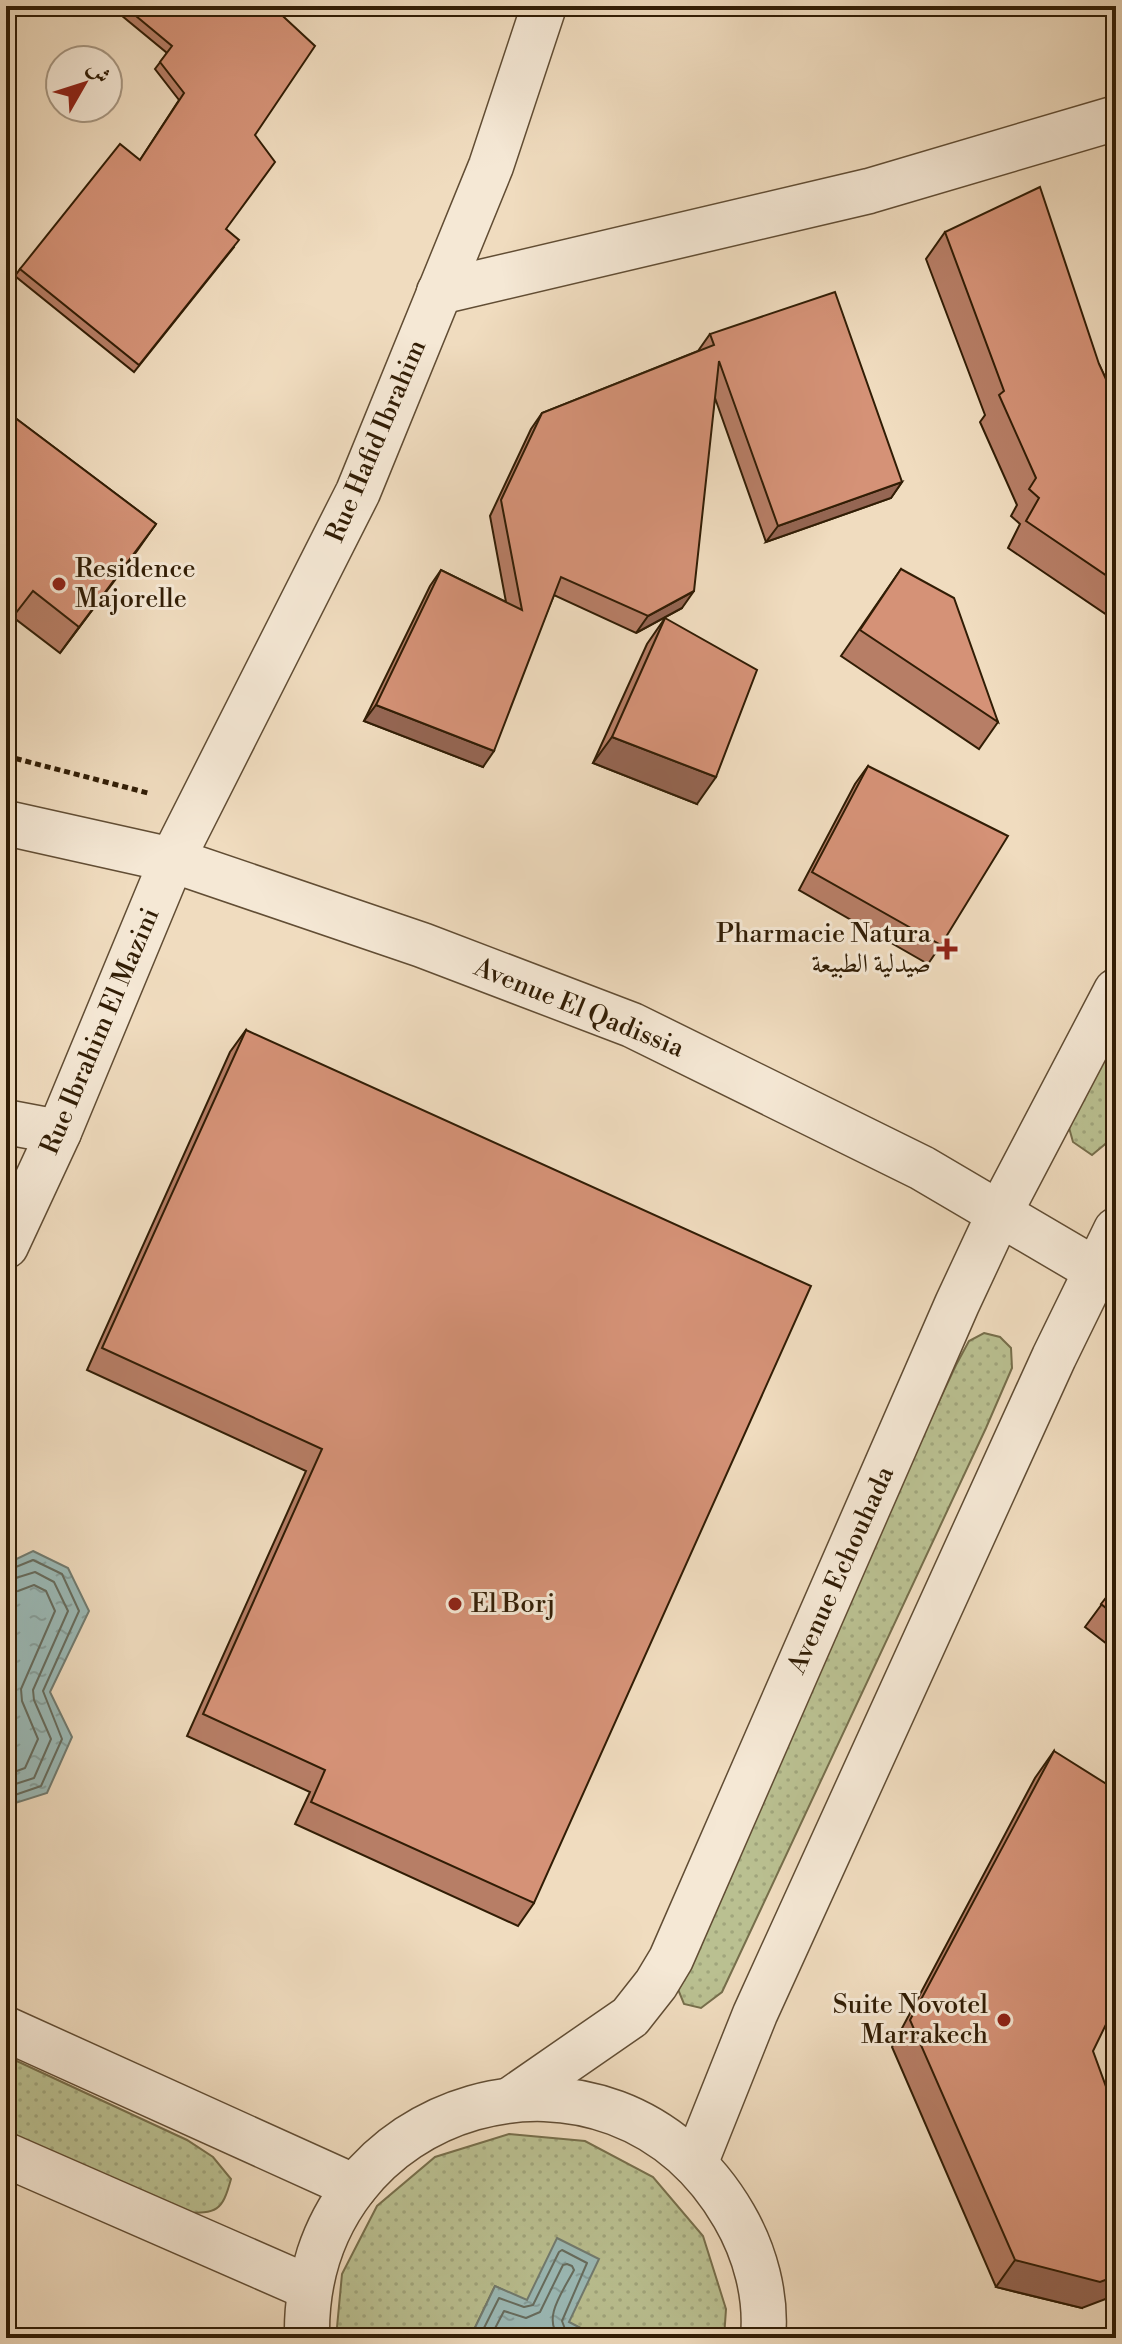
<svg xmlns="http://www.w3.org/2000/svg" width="1122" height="2344" font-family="'Libre Bodoni',Amiri,serif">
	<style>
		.grass { fill: url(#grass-dots); stroke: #766e4b; stroke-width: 2 }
		.water { fill: url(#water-ripples); stroke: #717b70; stroke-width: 2 }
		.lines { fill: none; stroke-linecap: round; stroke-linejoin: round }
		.shore { stroke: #666c5e; stroke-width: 2 }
		.minor-casing { stroke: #614d34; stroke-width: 47 }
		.path { stroke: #311d05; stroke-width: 5; stroke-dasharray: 6 4; stroke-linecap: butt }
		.minor { stroke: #f5e8d5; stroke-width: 44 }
		.wall { fill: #b77e66; stroke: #311d05; stroke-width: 2 }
		.shaded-wall { fill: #956653; stroke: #311d05; stroke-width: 2 }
		.building { fill: #d59277; stroke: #311d05; stroke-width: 2 }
		.poi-dot { fill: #8f2418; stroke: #f5e8d5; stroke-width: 3 }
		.labels { text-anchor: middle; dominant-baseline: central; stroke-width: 6; stroke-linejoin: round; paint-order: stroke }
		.street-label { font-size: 26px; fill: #311d05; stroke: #f5e8d5 }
		.poi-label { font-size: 26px; fill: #311d05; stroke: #f5e8d5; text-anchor: start }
	</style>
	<defs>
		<pattern id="grass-dots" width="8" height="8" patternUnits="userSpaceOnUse" patternTransform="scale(2)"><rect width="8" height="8" fill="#bac091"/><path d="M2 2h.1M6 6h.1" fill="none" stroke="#a0a57c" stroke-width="1.8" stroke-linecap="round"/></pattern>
		<pattern id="water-ripples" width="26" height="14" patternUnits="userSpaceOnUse" patternTransform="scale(2)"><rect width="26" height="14" fill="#9bbab7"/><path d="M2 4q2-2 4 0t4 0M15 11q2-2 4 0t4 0" fill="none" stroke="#869f9c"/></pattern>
	</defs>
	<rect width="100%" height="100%" fill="#f0dcbf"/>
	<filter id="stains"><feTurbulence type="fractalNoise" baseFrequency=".0025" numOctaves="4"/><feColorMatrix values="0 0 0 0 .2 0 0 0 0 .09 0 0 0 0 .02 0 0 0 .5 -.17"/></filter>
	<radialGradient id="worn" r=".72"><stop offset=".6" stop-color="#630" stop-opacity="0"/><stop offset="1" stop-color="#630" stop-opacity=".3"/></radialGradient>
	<!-- grass -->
	<g class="grass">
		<polygon points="1116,1033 1116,1130 1110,1140 1092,1155 1073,1142 1068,1124"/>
		<polygon points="984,1333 1000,1337 1011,1348 1012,1368 986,1428 722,1992 701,2008 684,2004 675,1982 847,1598 956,1365 969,1341"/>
		<path d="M6,2056l181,84 26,17 18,22c-9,33 -14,34 -47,34l-178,-82z"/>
		<polygon points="509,2134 585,2141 653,2177 703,2236 726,2309 724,2338 600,2338 495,2286 470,2338 336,2338 342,2274 377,2206 435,2157"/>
	</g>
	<!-- water -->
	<g class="water">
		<polygon points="33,1551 68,1568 89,1611 50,1692 72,1737 47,1793 6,1806 6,1564"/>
		<polygon points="557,2238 599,2259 569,2322 600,2338 470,2338 495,2286 527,2300"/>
	</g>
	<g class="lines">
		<!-- shore -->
		<g class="shore">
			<polyline points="6,1571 33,1560 62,1574 79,1611 43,1691 62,1739 41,1786 6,1798"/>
			<polyline points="6,1581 35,1572 54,1582 68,1611 33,1690 34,1700 51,1739 34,1778 6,1787"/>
			<polyline points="6,1593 18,1591 34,1585 46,1591 55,1611 21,1689 22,1701 38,1739 25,1768 6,1775"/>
			<polyline points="479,2338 499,2298 524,2307 533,2305 559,2252 562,2250 587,2263 562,2321 565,2329 583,2338"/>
			<path d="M490,2338l14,-27 22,7 14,-6 23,-47 4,-1 5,2 2,4c-10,20 -34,50 -13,68"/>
		</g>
		<!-- minor casing -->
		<g class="minor-casing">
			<g id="minor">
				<polyline points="439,292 869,191 1116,118"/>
				<polyline points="6,823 172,860 422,945 632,1025 922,1168 1116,1282"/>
				<polyline points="6,1122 59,1132"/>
				<polyline points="6,1246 59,1132 172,860 358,492 491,166 544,6"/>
				<polyline points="6,2029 355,2187"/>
				<polyline points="510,2100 630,2017 656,1984 671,1959 957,1304 999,1214 1116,991"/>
				<polyline points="6,2155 310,2288"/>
				<polyline points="695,2164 755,2014 1054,1357 1116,1230"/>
				<path d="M307,2338c-5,-242 306,-331 427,-122 21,36 33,80 29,122"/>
			</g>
		</g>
		<!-- path -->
		<polyline class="path" points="6,756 148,793"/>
		<!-- minor -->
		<use href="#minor" class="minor"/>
	</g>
	<!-- wall -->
	<g class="wall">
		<polygon points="110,6 272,6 255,135 226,229 234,247 134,372 15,276 20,269 140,160 179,100 155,69 167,53"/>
		<polygon points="945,232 1099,364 1116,401 1116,607 1110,617 1008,548 1020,524 1011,516 1017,505 980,422 985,415 926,259"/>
		<polygon points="710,334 902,482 891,498 766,542 715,398 682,608 636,633 554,595 483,767 364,721 430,586 441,570 506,602 490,516 531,429 542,413 698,351"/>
		<polygon points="6,411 156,524 60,653 14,618 6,628"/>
		<polygon points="901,569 998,722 979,749 841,656"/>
		<polygon points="665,618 697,804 593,763 647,644"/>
		<polygon points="868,766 941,945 928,964 799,890 855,784"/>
		<polygon points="246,1030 534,1903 518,1926 295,1824 310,1792 187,1736 306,1471 87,1370 230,1052"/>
		<polygon points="1116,1585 1116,1651 1085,1627"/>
		<polygon points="1054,1751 1093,2051 1082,2308 996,2287 892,2047 1035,1778"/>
	</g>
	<!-- shaded-wall -->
	<g class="shaded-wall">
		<polygon points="902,482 891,498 766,542 778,526"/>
		<polygon points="156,524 137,551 60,653 79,627"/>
		<polygon points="694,591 682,608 636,633 648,616"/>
		<polygon points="376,705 494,751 483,767 364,721"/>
		<polygon points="612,737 716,777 697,804 593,763"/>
		<polygon points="1015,2260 1116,2276 1116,2295 1082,2308 996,2287"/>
	</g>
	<!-- building -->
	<g class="building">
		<polygon points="124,6 272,6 315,46 255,135 275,162 226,229 239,240 139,365 20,269 120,144 140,160 184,93 160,62 172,46"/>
		<polygon points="1040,187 1099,364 1116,401 1116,582 1026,521 1039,498 1029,489 1036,478 999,395 1004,391 945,232"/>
		<polygon points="835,292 902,482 778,526 719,361 694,591 648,616 561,577 494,751 376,705 441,570 522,610 501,500 542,413 714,345 710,334"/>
		<polygon points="6,411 156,524 79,627 33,591 12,618 6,614"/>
		<polygon points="901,569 954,598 998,722 860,630"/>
		<polygon points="665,618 757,670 716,777 612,737"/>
		<polygon points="868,766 1008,836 941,945 812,872"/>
		<polygon points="246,1030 811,1286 534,1903 311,1802 325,1770 203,1714 322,1449 102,1348"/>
		<polygon points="1116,1585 1116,1616 1101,1604"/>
		<polygon points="1054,1751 1116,1790 1116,2004 1093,2051 1116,2114 1116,2276 1100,2282 1015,2260 910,2020"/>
	</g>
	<!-- markers -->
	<g class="poi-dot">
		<circle cx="59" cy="584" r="8"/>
		<path d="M943 937h8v8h8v8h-8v8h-8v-8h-8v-8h8z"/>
		<circle cx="455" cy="1604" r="8"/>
		<circle cx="1004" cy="2020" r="8"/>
	</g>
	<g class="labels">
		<!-- street labels -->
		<g class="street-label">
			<text transform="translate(376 441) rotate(-67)">Rue Hafid Ibrahim</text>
			<text transform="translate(579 1008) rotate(22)">Avenue El Qadissia</text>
			<text transform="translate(100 1031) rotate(-67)">Rue Ibrahim El Mazini</text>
			<text transform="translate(841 1570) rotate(-66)">Avenue Echouhada</text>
		</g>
		<!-- poi labels -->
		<g class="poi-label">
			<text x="75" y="569">Residence<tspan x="75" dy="30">Majorelle</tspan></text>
			<text x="931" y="934" text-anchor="end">Pharmacie Natura<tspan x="931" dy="30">صيدلية الطبيعة</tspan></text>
			<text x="471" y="1604">El Borj</text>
			<text x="988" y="2005" text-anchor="end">Suite Novotel<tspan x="988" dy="30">Marrakech</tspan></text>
		</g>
	</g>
	<!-- margin -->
	<rect width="1122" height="2344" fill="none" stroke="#f0dcbf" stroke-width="32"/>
	<rect x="8" y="8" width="1106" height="2328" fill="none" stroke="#311d05" stroke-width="4"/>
	<rect x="16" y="16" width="1090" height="2312" fill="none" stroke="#311d05" stroke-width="2"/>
	<!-- north arrow -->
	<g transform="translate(84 84) rotate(51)"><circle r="38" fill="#f5e8d5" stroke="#a79782" stroke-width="2"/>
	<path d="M0-6L14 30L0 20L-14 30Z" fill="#8f2418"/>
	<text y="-12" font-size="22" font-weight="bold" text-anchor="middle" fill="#311d05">ش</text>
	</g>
	<rect width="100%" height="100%" filter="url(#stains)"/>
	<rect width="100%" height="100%" fill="url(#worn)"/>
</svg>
